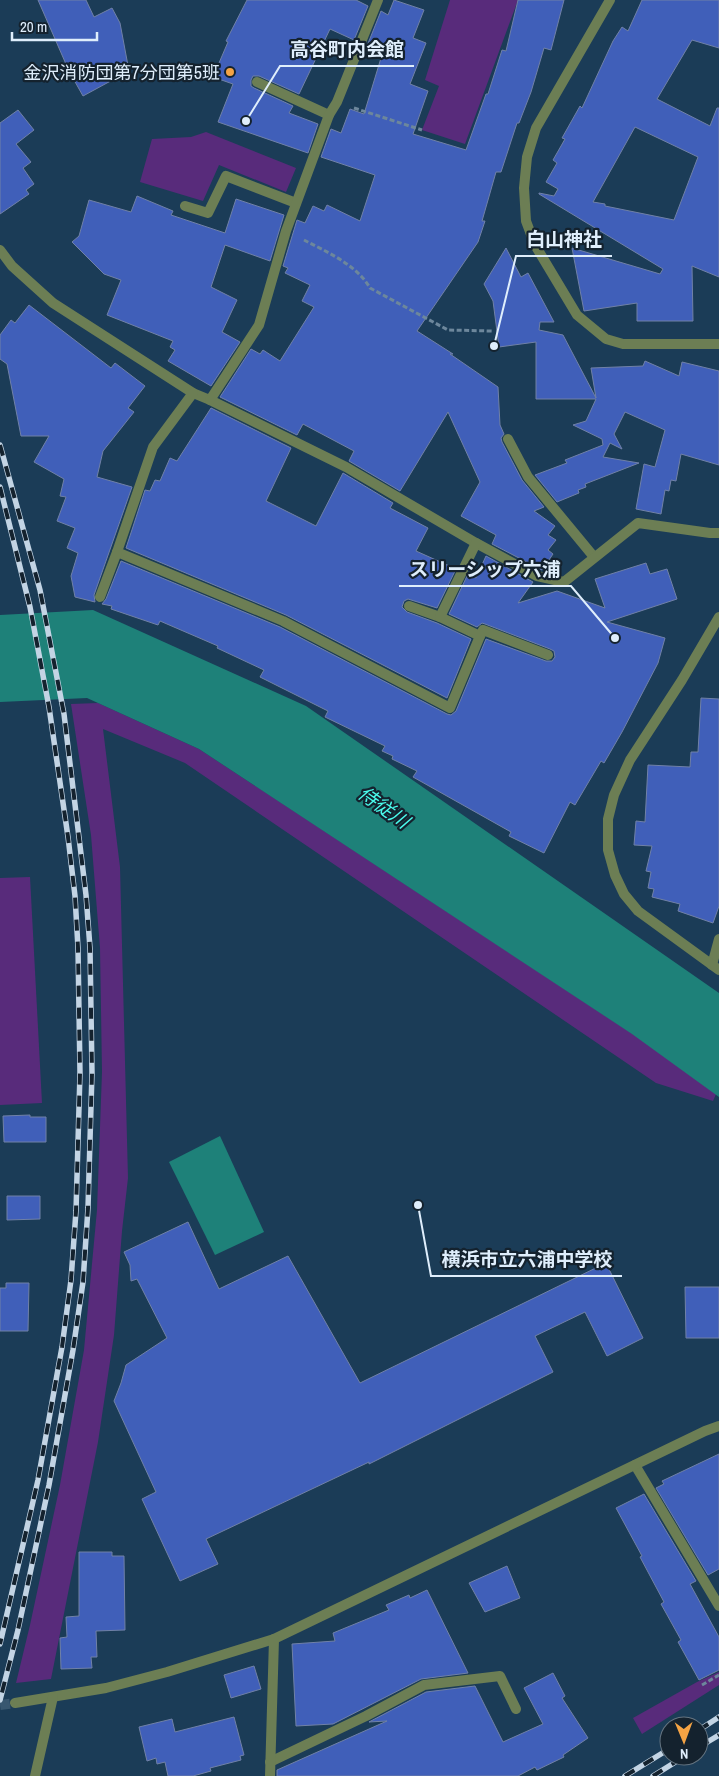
<svg xmlns="http://www.w3.org/2000/svg" width="719" height="1776" font-family="'Archivo Narrow','Noto Sans JP',sans-serif">
	<style>
		.green { fill: #582b7b }
		.water { fill: #1e8179 }
		.building { fill: #405fb9; stroke: #7081a7; fill-rule: evenodd }
		.lines { fill: none; stroke-linecap: round; stroke-linejoin: round }
		.minor-tunnel { stroke: #385770; stroke-width: 10; stroke-dasharray: 10 5; stroke-linecap: butt }
		.path { stroke: #6d879c; stroke-width: 3; stroke-dasharray: 5 2.5; stroke-linecap: butt }
		.service { stroke: #6c7e54; stroke-width: 10 }
		.minor { stroke: #6c7e54; stroke-width: 10 }
		.tertiary { stroke: #6c7e54; stroke-width: 10 }
		.rail-casing { stroke: #c3d4e4; stroke-width: 5.5 }
		.rail { stroke: #14222e; stroke-width: 4; stroke-dasharray: 11; stroke-linecap: butt }
		.poi-dot { fill: #f4a344; stroke: #14222e; stroke-width: 2 }
		.labels { text-anchor: middle; dominant-baseline: central; stroke-width: 4.5; stroke-linejoin: round; paint-order: stroke }
		.poi-label { font-size: 18px; fill: #dfeefc; stroke: #14222e; text-anchor: end }
		.water-label { font-size: 19px; font-style: italic; fill: #4afbec; stroke: #14222e }
		.leader { fill: none; stroke: #dfeefc; stroke-width: 2 }
		.callout-dot { fill: #dfeefc; stroke: #14222e; stroke-width: 2 }
		.callout-label { font-size: 19px; text-anchor: middle; font-weight: bold; fill: #dfeefc; stroke: #14222e; stroke-width: 4.5; stroke-linejoin: round; paint-order: stroke }
	</style>
	<rect width="100%" height="100%" fill="#1b3c57"/>
	<!-- green -->
	<g class="green">
		<polygon points="450,0 518,0 465,144 422,130 439,86 425,80"/>
		<polygon points="206,132 296,168 286,192 219,165 203,201 140,182 152,139 191,137"/>
		<polygon points="98,703 199,749 636,1036 716,1094 713,1101 656,1083 185,763 103,729 120,867 128,1178 122,1231 114,1335 98,1442 51,1679 16,1683 30,1625 60,1485 84,1350 97,1210 102,1072 100,948 91,835 71,704"/>
		<polygon points="30,877 42,1103 0,1105 0,878"/>
		<polygon points="719,1672 719,1685 642,1734 633,1718 697,1682"/>
	</g>
	<!-- water -->
	<g class="water">
		<polygon points="93,610 306,706 719,993 719,1097 632,1034 199,749 87,698 0,702 0,615"/>
		<polygon points="220,1136 264,1232 215,1255 169,1162"/>
	</g>
	<!-- building -->
	<g class="building">
		<polygon points="38,0 86,0 94,17 112,8 120,23 129,71 83,96 69,71"/>
		<polygon points="247,0 356,0 368,6 354,40 330,29 299,94 259,76 253,76 251,80 251,86 254,88 293,106 289,113 318,124 308,153 218,122 233,84 213,77 228,42 226,41"/>
		<polygon points="394,0 424,10 413,38 426,43 410,84 428,91 413,134 466,150 486,94 488,94 502,50 506,51 518,0 564,0 551,50 544,48 531,92 519,123 517,123 501,172 496,172 482,221 485,221 478,242 417,331 453,354 450,354 498,387 500,425 504,434 501,438 502,442 522,480 544,507 534,511 555,526 548,535 556,540 548,550 553,554 542,570 492,544 496,535 461,516 480,482 448,412 400,491 349,461 354,451 303,424 297,435 220,397 251,349 260,354 263,350 280,361 314,307 302,301 310,285 285,273 288,268 283,266 297,220 305,223 313,206 324,211 327,205 360,221 375,175 321,157 331,129 341,133 350,109 364,114 381,58 373,55 375,50 367,46 381,11 388,15"/>
		<path d="M642,0h77v48l-27,-8 -35,59 53,27 7,-18h2v169l-27,-11 1,55h-56v-18l-53,8 -12,-63 88,26 3,-5 -124,-75v-1l15,3 4,-7 -12,-7 11,-19 -4,-3 12,-21 -3,-1 18,-32 2,2 31,-67 9,-14 6,4zM635,127l63,30 -24,63 -69,-14v-2l-12,-2z"/>
		<polygon points="18,110 34,130 16,144 31,162 23,168 34,184 26,190 29,194 0,214 0,123"/>
		<polygon points="137,196 173,211 171,215 225,233 236,199 284,215 270,261 225,245 211,287 237,300 222,332 240,342 211,386 168,361 175,350 170,347 173,341 107,315 121,280 104,274 72,242 79,236 89,200 131,212"/>
		<polygon points="506,248 521,277 528,273 554,322 540,322 539,330 563,335 596,398 591,368 643,366 645,361 679,376 682,362 719,371 719,465 681,454 676,481 671,480 669,491 665,490 661,514 636,509 644,464 655,467 665,430 625,412 614,434 622,449 610,443 603,457 639,463 585,484 586,487 578,490 579,493 557,502 535,475 567,463 565,460 603,445 602,439 573,425 586,421 596,399 536,399 536,342 499,347 493,301 484,284"/>
		<polygon points="29,305 111,368 115,363 145,386 128,408 134,412 103,451 97,477 132,487 94,595 95,602 75,597 71,576 78,553 67,548 75,528 57,521 66,497 60,496 64,479 34,462 49,436 21,436 7,364 0,359 0,335 11,320 15,323"/>
		<polygon points="211,408 291,448 266,501 316,526 343,473 393,503 390,508 428,528 416,551 456,569 437,608 408,599 404,601 402,607 407,612 437,623 471,639 447,698 286,615 126,548 145,490 150,491 155,480 160,481 170,458 177,461"/>
		<polygon points="486,556 533,582 518,603 557,591 605,608 595,579 646,563 650,574 667,569 677,599 607,622 665,638 658,663 622,732 604,763 601,761 575,805 570,802 544,853 509,836 511,832 413,777 417,771 392,759 393,756 382,751 385,746 325,717 328,711 260,677 264,670 217,648 218,646 160,621 158,625 111,609 112,606 102,604 106,599 121,561 280,627 447,714 451,715 456,711 486,639 546,661 552,661 555,657 554,651 550,649 485,624 482,623 477,627 449,614 468,574 476,578"/>
		<polygon points="701,698 719,699 719,906 713,923 678,911 680,904 652,897 654,889 648,888 651,872 646,871 652,846 634,845 636,821 645,822 648,765 690,767 691,752 698,752"/>
		<polygon points="30,1115 30,1117 46,1117 46,1142 4,1142 3,1116"/>
		<polygon points="7,1196 40,1196 40,1219 7,1220"/>
		<polygon points="188,1222 219,1289 288,1256 360,1383 606,1263 643,1338 607,1356 585,1312 535,1336 553,1372 369,1464 369,1462 206,1539 218,1564 180,1581 142,1499 156,1492 114,1401 121,1383 126,1365 167,1338 137,1279 131,1281 130,1265 124,1252"/>
		<polygon points="6,1283 29,1283 28,1331 0,1331 0,1288 6,1288"/>
		<polygon points="685,1287 719,1287 719,1338 686,1338"/>
		<polygon points="719,1454 719,1569 708,1575 656,1488 664,1484 662,1481"/>
		<polygon points="644,1494 696,1581 690,1584 719,1637 719,1670 699,1680 678,1642 681,1640 661,1604 664,1602 640,1557 642,1556 616,1508"/>
		<polygon points="79,1552 112,1552 112,1556 124,1556 125,1630 96,1631 97,1657 91,1657 92,1668 61,1669 60,1638 67,1637 66,1617 79,1616"/>
		<polygon points="507,1566 520,1598 485,1612 469,1583"/>
		<polygon points="427,1590 468,1673 421,1679 333,1724 296,1726 292,1644 335,1641 333,1633 389,1610 386,1605 409,1595 410,1598"/>
		<polygon points="254,1666 261,1689 231,1698 224,1675"/>
		<polygon points="553,1673 565,1696 562,1698 588,1738 563,1755 564,1757 537,1770 535,1767 518,1776 277,1776 277,1770 387,1721 369,1722 426,1692 475,1686 503,1742 543,1724 524,1688"/>
		<polygon points="234,1717 244,1755 240,1756 241,1760 210,1768 211,1771 193,1776 168,1776 165,1762 157,1764 156,1758 147,1761 139,1727 172,1719 175,1732"/>
	</g>
	<g class="lines">
		<!-- minor-tunnel -->
		<polyline class="minor-tunnel" points="0,1705 15,1703"/>
		<!-- path -->
		<g class="path">
			<polyline points="354,108 422,130"/>
			<path d="M304,240c23,12 53,25 66,48l78,42 44,1"/>
			<polyline points="702,1685 719,1675"/>
		</g>
		<!-- service -->
		<g class="service">
			<polyline points="257,82 329,115"/>
			<polyline points="185,206 208,213 226,176 296,203"/>
			<polyline points="508,439 528,477 594,557"/>
			<polyline points="409,606 440,617"/>
			<polyline points="480,636 483,630 548,655"/>
			<polyline points="712,965 719,939"/>
			<polyline points="635,1465 719,1606"/>
		</g>
		<!-- minor -->
		<g class="minor">
			<polyline points="0,250 12,266 53,303 193,393 210,400 346,467 476,543 537,576 564,582 638,523 710,533 719,533"/>
			<polyline points="210,400 259,325 286,231 329,115 337,102 378,0"/>
			<polyline points="117,552 283,621 450,708 480,636 440,617 476,543"/>
			<polyline points="100,597 117,552 153,447 193,393"/>
			<polyline points="15,1703 106,1688 167,1672 274,1639 705,1431 719,1426"/>
			<polyline points="270,1762 366,1716 424,1685 500,1676 516,1709"/>
			<polyline points="35,1776 53,1697"/>
			<polyline points="270,1776 274,1639"/>
		</g>
		<!-- tertiary -->
		<g class="tertiary">
			<polyline points="610,0 536,128 527,157 524,188 526,221 535,245 577,315 606,339 623,344 719,344"/>
			<polyline points="719,617 682,680 630,760 614,795 608,819 608,850 615,875 624,894 638,911 719,970"/>
		</g>
		<!-- rail casing -->
		<g class="rail-casing">
			<g id="rail">
				<polyline points="0,445 40,590 64,714 86,895 90,948 92,1073 88,1208 83,1282 73,1350 49,1485 18,1630 0,1700"/>
				<polyline points="0,487 30,607 49,707 68,837 75,896 78,948 80,1073 76,1211 71,1280 62,1347 38,1480 0,1644"/>
				<polyline points="699,1730 719,1717"/>
				<polyline points="699,1747 719,1735"/>
				<polyline points="625,1776 669,1749"/>
				<polyline points="653,1776 685,1756"/>
			</g>
		</g>
		<!-- rail -->
		<use href="#rail" class="rail"/>
	</g>
	<!-- markers -->
	<circle class="poi-dot" cx="230" cy="72" r="5"/>
	<g class="labels">
		<!-- poi labels -->
		<g class="poi-label">
			<text x="220" y="72">金沢消防団第7分団第5班</text>
		</g>
		<!-- water labels -->
		<g class="water-label">
			<text transform="translate(384 807) rotate(35)">侍従川</text>
		</g>
	</g>
	<!-- callouts -->
	<path class="leader" d="M246 121L280 66H414M494 346L516 256H612M615 638L571 586H399M418 1205L431 1276H622"/>
	<g class="callout-dot">
		<circle cx="246" cy="121" r="5"/>
		<circle cx="494" cy="346" r="5"/>
		<circle cx="615" cy="638" r="5"/>
		<circle cx="418" cy="1205" r="5"/>
	</g>
	<g class="callout-label">
		<text x="347" y="56">高谷町内会館</text>
		<text x="564" y="246">白山神社</text>
		<text x="485" y="576">スリーシップ六浦</text>
		<text x="527" y="1266">横浜市立六浦中学校</text>
	</g>
	<!-- north arrow -->
	<g transform="translate(684 1741) rotate(179)"><circle r="24" fill="#14222e" stroke="#657480"/>
	<path d="M0-4L9 19L0 12L-9 19Z" fill="#f4a344"/>
	<text y="-8" font-size="14" font-weight="bold" text-anchor="middle" fill="#dfeefc">N</text>
	</g>
	<!-- scale -->
	<path d="M12 32v8h85v-8" fill="none" stroke="#dfeefc" stroke-width="2.5"/>
	<text x="20" y="32" font-size="15" fill="#dfeefc" stroke="#14222e" stroke-width="4" paint-order="stroke">20 m</text>
</svg>
